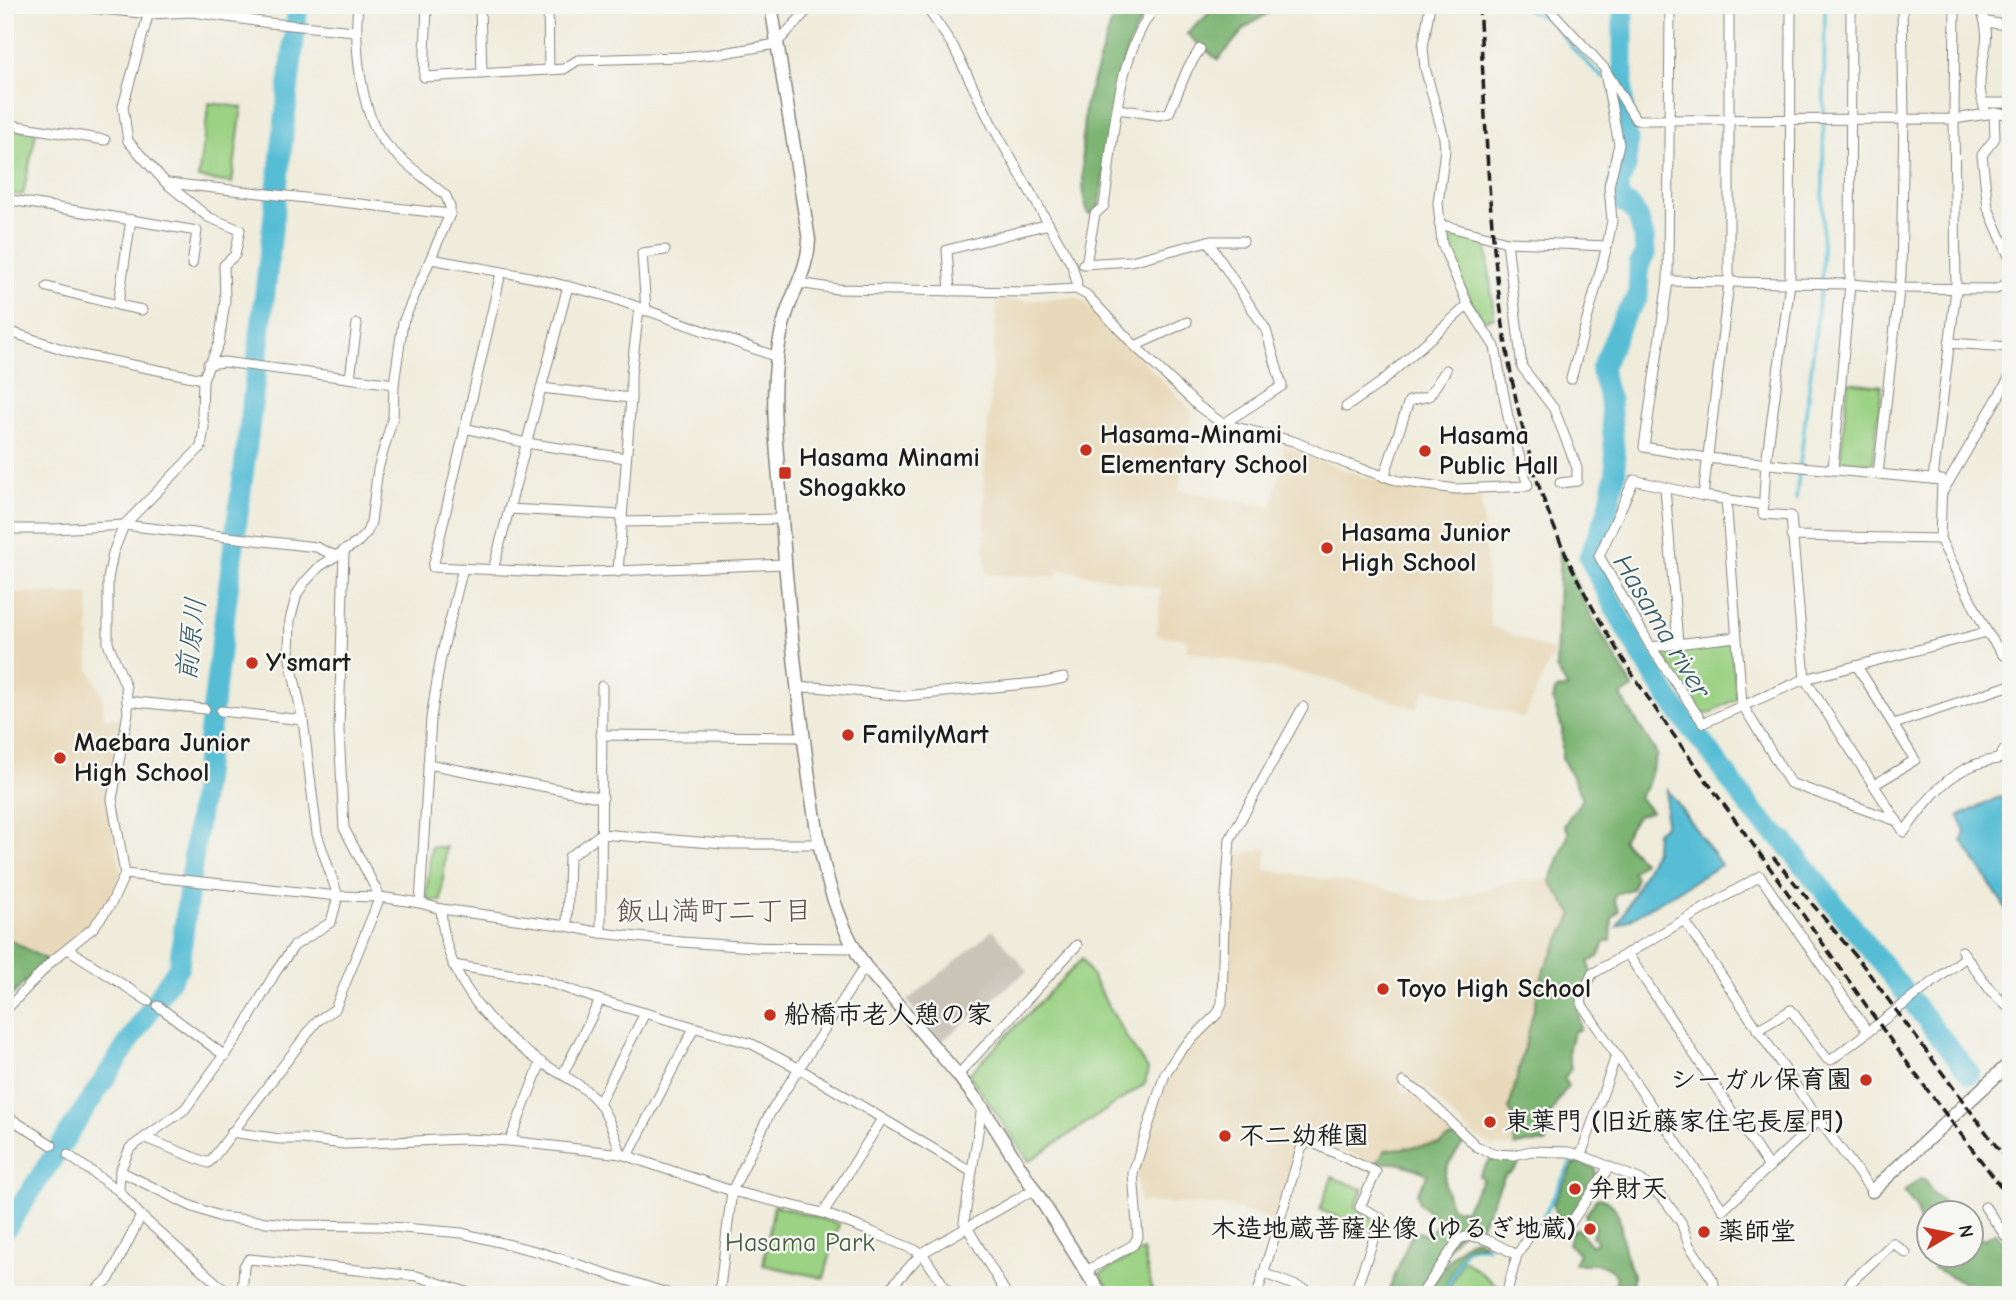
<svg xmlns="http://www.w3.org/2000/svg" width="2016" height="1300" font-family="'Comic Neue','Klee One',sans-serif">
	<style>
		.built { fill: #e8d9ba }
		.industrial { fill: #c9c3b8 }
		.green { fill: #9bd284; stroke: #5c7750; stroke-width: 2 }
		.forest { fill: #7cb472; stroke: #4c6847; stroke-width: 2 }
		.water { fill: #57bdd5; stroke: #3a6c78; stroke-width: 2 }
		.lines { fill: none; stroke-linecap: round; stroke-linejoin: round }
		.stream { stroke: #57bdd5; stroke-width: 3.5 }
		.river { stroke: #57bdd5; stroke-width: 21 }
		.street-casing { stroke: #86847c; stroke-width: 11 }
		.secondary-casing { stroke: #86847c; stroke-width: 15 }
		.street { stroke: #fff; stroke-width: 9 }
		.secondary { stroke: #fff; stroke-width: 12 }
		.rail { stroke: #1c1c1c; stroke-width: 3.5; stroke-dasharray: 10 5; stroke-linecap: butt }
		.poi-dot { fill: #c8321e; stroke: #f6f6f2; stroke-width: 2.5 }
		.labels { text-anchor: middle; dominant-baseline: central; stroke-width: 5; stroke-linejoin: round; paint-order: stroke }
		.poi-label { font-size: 26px; font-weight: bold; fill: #1c1c1c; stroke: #f6f6f2; text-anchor: start }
		.park-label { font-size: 26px; fill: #485c40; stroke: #f6f6f2 }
		.water-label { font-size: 28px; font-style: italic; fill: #345c66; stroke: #f6f6f2 }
		.neighbourhood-label { font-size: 28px; fill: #605146; stroke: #f6f6f2 }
	</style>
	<rect width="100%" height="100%" fill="#f6f6f2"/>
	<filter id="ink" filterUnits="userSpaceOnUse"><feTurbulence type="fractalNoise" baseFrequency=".0143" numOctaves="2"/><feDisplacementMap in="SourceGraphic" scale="14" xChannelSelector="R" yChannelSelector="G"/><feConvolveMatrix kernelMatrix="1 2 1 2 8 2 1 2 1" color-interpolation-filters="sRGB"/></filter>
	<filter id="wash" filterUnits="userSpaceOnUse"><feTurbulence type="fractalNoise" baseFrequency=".00686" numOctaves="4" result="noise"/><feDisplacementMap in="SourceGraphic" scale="28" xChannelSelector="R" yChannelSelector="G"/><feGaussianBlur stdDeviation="1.57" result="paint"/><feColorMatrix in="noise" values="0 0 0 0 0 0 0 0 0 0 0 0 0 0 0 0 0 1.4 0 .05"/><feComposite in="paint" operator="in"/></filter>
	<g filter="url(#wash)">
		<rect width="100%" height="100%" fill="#efecdb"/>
		<!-- built -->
		<g class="built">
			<polygon points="1076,297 1084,301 1193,412 1179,490 1272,507 1284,445 1345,471 1398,487 1456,495 1481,496 1491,626 1554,652 1524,718 1426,688 1416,709 1319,677 1186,651 1187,639 1156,635 1161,589 1058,569 1057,576 985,575 984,480 997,300 1024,301"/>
			<polygon points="5,592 89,595 89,668 102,694 104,718 121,719 107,797 121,873 110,901 97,917 49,958 5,936"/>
			<polygon points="1268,847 1264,870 1380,887 1422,900 1446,902 1498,885 1524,880 1549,880 1573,915 1544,969 1509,1109 1520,1129 1514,1140 1515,1146 1492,1147 1471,1134 1426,1088 1408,1078 1398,1087 1418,1097 1458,1137 1448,1139 1440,1144 1385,1150 1376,1164 1302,1135 1275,1222 1227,1206 1139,1202 1137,1172 1172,1067 1182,1052 1184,1053 1223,1014 1227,1001 1234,855"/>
		</g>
		<!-- industrial -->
		<polygon class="industrial" points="993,930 1027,971 941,1042 907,1001"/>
		<!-- green -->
		<g class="green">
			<polygon points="209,103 242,107 232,183 198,178"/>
			<polygon points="5,128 36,133 23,195 5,193"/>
			<path d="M1447,229l39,11 8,77 -11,4c-16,-26 -35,-58 -40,-89z"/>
			<polygon points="1848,382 1882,386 1873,463 1840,460"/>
			<polygon points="1729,642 1731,647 1737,698 1710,713 1701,713 1661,654 1663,648"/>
			<polygon points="431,847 446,847 441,901 426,901"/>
			<polygon points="1082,959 1128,1040 1148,1069 1145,1084 1029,1161 969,1074"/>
			<polygon points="1332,1177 1363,1189 1355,1207 1377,1221 1374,1231 1320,1210"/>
			<polygon points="774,1205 839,1224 824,1278 763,1265"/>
			<polygon points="1143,1250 1153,1295 1113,1295 1100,1274"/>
			<polygon points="1463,1259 1504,1291 1503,1295 1446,1295"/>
		</g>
		<!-- forest -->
		<g class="forest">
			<path d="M1117,5h34c-40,52 -41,136 -51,199l-6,9 -6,1 -4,-16 -1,-17 -1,-37 3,-39z"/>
			<polygon points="1218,5 1281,5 1246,27 1218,60 1187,34"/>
			<path d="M1560,549l30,65 43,74 -12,8 36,58 -10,32 -8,11 12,15 -14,4 -15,24 21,22 -11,10 4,5 -4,12 -17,5 -1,7 5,9 -7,9 -1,22h-5l-8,16 -9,5c4,14 4,39 -11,46l2,21 -7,3 -5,20 3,16 -7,11 4,7c-12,17 -25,36 -22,57h-19l-12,3 -1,-6 6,-11 -11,-20 35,-140 29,-54 -23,-34 19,-48 -5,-8 19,-27 -21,-40v-30l-9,-27 2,-11 13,-2 -12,-20z"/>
			<polygon points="5,937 47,960 5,1002"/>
			<path d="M1458,1137l5,7c-20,26 -24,32 -11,64l12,3 19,-32 -4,-3 11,-16 29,-3 2,2c-3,8 -7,14 -16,16l-27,56 -13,-1 -9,6 -42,59h-27l24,-60 7,-3 10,3 12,-13 -21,-19 -2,-10 11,-19c-19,-8 -32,-14 -52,-10l9,-14 55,-6 8,-5z"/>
			<polygon points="1581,1163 1595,1168 1596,1180 1573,1214 1561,1223 1558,1221 1553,1204 1574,1164"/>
			<polygon points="1920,1178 1924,1179 1932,1192 1953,1212 1928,1212 1928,1241 1920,1228 1917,1209 1904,1192"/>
			<path d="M1600,1198c26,8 19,36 25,56 3,10 9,15 8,26 -1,6 -4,10 -7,15h-19l7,-6 3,-12c-10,-16 -27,-13 -43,-13l5,-11 -11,-9 4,-14 6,-1 13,17 6,-5 -5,-5 3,-9 -9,-7v-5l10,-16z"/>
			<polygon points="1971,1229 1983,1240 1996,1232 2011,1253 2011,1295 1990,1295 1933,1268 1935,1255 1970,1254"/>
			<path d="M1476,1239l9,5 -14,1 -7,4 -23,46h-15c12,-17 29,-53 50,-56z"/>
		</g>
		<!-- water -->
		<g class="water">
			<polygon points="1667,789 1721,865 1617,927 1655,851 1656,832 1665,825"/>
			<polygon points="2011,796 2011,916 1962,841 1965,832 1959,816 1997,798"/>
		</g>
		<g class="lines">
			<!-- stream -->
			<g class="stream">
				<polyline points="1525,5 1526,10 1550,20 1573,49 1603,78"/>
				<polyline points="1611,91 1623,109"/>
				<polyline points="1796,499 1822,275 1825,5"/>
				<polyline points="1542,1220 1573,1158"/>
				<polyline points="1443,1295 1465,1250 1473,1247 1487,1247"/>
			</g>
			<!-- river -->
			<g class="river">
				<path d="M1623,5v98l1,23 4,13 -2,28 -8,17 1,16 13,8 6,9 6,21 1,16 -6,11 -1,32 -14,20 -23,53 9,31 6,70 -8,40 -19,46c28,58 59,115 98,166 6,9 14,16 20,25 25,33 45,69 78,94l185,232"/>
				<polyline points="5,1230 179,966 251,414 298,5"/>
			</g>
		</g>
	</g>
	<g filter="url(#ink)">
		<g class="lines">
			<!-- street casing -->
			<g class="street-casing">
				<g id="street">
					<polyline points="64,5 150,14 192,12 269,23 355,31"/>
					<polyline points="427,5 424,77 549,70 564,69 578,60 681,57 724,53 776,44 812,5"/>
					<polyline points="480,5 482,74"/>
					<polyline points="548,5 549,70"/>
					<polyline points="925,5 953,46 992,125 1072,265 1077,283 1076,289"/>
					<polyline points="1546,5 1604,68 1636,120 1954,119 1994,113 2011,114"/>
					<polyline points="1670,5 1668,281 1644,447 1706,458 1942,480 1940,539 1987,632 2003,655 2011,655"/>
					<path d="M1791,5l-1,278 -24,180 -3,51 28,2 14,163 99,153c27,-36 47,-67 94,-73l13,-18"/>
					<path d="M1979,5c17,39 0,48 1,82 0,9 4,19 6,27"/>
					<polyline points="1987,22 2011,26"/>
					<polyline points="1984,103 2011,103"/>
					<polyline points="1118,109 1158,115 1169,113 1188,68 1200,49"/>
					<polyline points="1994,113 1995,138 1982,155 1988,208 2011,261"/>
					<polyline points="5,124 105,140"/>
					<polyline points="168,183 450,214"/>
					<polyline points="5,199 197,231 192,264"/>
					<polyline points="1439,224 1507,242 1607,246"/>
					<polyline points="1208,241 1266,330 1282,386 1223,424"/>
					<polyline points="1507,242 1522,367 1554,409 1577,468 1577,481 1560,483"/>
					<polyline points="431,259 530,277 607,296 777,357"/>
					<polyline points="1083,264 1131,261 1208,241 1243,241"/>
					<path d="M1086,264l9,-50 9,-8c10,-66 10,-145 52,-201"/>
					<polyline points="501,273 433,567 569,573 784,564"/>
					<polyline points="1668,281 1850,284 1899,288 1996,289 2011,282"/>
					<polyline points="799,283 837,289 1025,292 1076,289 1087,295 1135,346 1198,406 1223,424 1293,441 1347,464 1399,481 1456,489 1528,486 1508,417 1495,347 1468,305 1442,244 1438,203 1445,150 1444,138 1425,68 1423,47 1430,5"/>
					<polyline points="47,287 118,305 131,220"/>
					<polyline points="950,291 947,250 1049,224"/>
					<polyline points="118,305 142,310"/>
					<polyline points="646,311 642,253 665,250"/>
					<polyline points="5,330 77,354 203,379"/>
					<polyline points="1949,343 2011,347"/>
					<polyline points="1135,346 1187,322"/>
					<polyline points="208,364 224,362 394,384"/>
					<polyline points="350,378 357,324"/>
					<polyline points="1571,379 1607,246 1612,221 1609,186 1619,144 1605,73"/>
					<polyline points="541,388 631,398"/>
					<polyline points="1346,407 1379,384 1468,305"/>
					<polyline points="465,428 526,443 626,458"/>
					<polyline points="1833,469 1850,284 1851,5"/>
					<polyline points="1878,474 1901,274 1904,118 1902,5"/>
					<polyline points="1384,477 1409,401 1429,396 1446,370"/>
					<polyline points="1933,479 1956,289 1954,119 1955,5"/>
					<polyline points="1665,488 1678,643"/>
					<polyline points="1942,493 2011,375"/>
					<polyline points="1703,496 1729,282 1729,5"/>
					<polyline points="1726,499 1742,704 1790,783 1897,821"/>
					<polyline points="1764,505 1703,496 1634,480 1599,556 1651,647 1703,723 1805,679 1987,632"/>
					<polyline points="509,509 622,515"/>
					<polyline points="621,522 782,519"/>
					<polyline points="5,529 54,529 124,525 316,547 336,556"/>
					<polyline points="1791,536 1940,539"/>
					<polyline points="493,570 568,286"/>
					<polyline points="618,572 631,398 631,375 639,309"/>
					<polyline points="1651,647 1736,637"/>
					<polyline points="1857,666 1915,760 1874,785"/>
					<polyline points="797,688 815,687 904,696 1045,682 1064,678"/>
					<polyline points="127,701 205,709"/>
					<polyline points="221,711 303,720"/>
					<polyline points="1894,724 2011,685"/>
					<polyline points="601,735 804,737"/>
					<polyline points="428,764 603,798"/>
					<polyline points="125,874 112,799 128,713 126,687 108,643 108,579 113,553 124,525 201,447 204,427 202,413 203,379 219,343 225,301 224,265 235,255 240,230 208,217 166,183 128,141 123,106 151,5"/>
					<polyline points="420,903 431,718 441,657 463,568"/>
					<path d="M441,909c3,66 46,116 98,152 20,13 47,24 61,44 10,15 16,33 21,49"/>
					<polyline points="1684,920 1819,1120 1872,1191"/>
					<polyline points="567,926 569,857 601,834 723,844 819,844"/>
					<polyline points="601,933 602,686"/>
					<polyline points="68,949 148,1001"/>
					<polyline points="1962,951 1991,991 2011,1010"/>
					<polyline points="1627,953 1769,1167"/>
					<polyline points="453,965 539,979 600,1000 752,1044 798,1068 972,1172"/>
					<polyline points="158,1006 225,1056"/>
					<polyline points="5,1011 52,961 93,928 111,904 125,874 338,896 380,897 420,903 441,909 567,926 601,933 682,942 754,947 853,948"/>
					<polyline points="1757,1030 1791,1010 1827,1059 1831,1060 1966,957"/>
					<polyline points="563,1074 600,1000"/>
					<polyline points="958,1075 1077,945"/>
					<polyline points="1403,1082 1421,1093 1476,1146 1493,1154 1514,1155 1531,1151 1568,1152 1581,1155 1641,1180 1664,1199 1681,1222 1689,1245 1713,1280 1716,1295"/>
					<polyline points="599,1103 645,1013"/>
					<polyline points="982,1107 964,1222 1007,1295"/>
					<polyline points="5,1115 52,1145"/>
					<polyline points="1819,1120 1723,1210 1582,1005 1581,998 1592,974 1760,876 1867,1031"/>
					<polyline points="231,1132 280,1139 303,1139 344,1144 463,1139 510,1141 621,1154 732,1191 823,1213 872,1232 922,1253 950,1295"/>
					<polyline points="145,1138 208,1163 213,1158 317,1021 335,1009 380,897 344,828 339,731 344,550"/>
					<polyline points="510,1141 541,1062"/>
					<polyline points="68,1155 119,1191"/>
					<polyline points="1581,1155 1616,1056"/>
					<polyline points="628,1156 694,1028"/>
					<polyline points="120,1171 191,1206 221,1217 294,1225 380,1226 462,1233 539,1252 673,1295"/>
					<polyline points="1985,1207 2011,1244"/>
					<polyline points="823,1213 882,1119"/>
					<polyline points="1086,1271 1133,1245 1138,1237 1133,1173 1165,1074 1180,1051 1218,1013 1222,1003 1224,922 1230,839 1303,707"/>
					<polyline points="1263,1273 1319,1295"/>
					<polyline points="90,1295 109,1279 141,1216"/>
					<path d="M230,1295l-89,-79 -22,-25 1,-20 10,-23 55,-39 58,-80 32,-56 19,-27 37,-24 7,-26 -21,-62 -14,-114 -14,-66 1,-34 7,-26 8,-12 15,-16 38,-24 9,-10 4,-10 7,-53 15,-52 1,-33 9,-62 47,-108v-7l-4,-11c-19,-17 -46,-35 -62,-54 -24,-30 -30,-99 -26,-137"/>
					<polyline points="242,1295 244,1266 249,1259 417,1276 475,1295"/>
					<polyline points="719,1295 732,1191 769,1115 865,966"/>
					<polyline points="884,1295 922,1253 1035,1189"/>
					<polyline points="1257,1295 1301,1149 1309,1141 1376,1172 1360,1207 1381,1218 1354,1295"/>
					<path d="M1421,1295l38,-56c19,-9 41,8 58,16"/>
					<polyline points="1506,1295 1517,1255 1535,1227 1557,1231 1568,1227 1609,1167"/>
					<polyline points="1848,1295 1850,1283 1893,1243 1906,1253"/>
				</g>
			</g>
			<!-- secondary casing -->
			<g class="secondary-casing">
				<g id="secondary">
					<path d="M771,5l38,235c-1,28 -15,49 -23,75 -4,13 -7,28 -9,42 -7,48 1,100 4,148 5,81 13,162 24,243 10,74 18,154 60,218l93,109 24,32 119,188"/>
					<polyline points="1872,1191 2011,1062"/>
				</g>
			</g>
			<!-- street -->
			<use href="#street" class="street"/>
			<!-- secondary -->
			<use href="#secondary" class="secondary"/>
			<!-- rail -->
			<g class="rail">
				<path d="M1479,5c10,162 10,326 60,481 45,137 135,249 218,364 45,62 88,126 132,188 40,55 81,108 122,162"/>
				<polyline points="1773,857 1859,960 2011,1166"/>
			</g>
		</g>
	</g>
	<!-- markers -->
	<g class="poi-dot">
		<circle cx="1086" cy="450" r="7"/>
		<circle cx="1425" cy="451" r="7"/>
		<rect x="778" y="466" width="14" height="14" rx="3.5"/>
		<circle cx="1327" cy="548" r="7"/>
		<circle cx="252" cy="663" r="7"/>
		<circle cx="848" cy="735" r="7"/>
		<circle cx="60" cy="758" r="7"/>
		<circle cx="1383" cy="989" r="7"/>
		<circle cx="770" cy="1015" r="7"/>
		<circle cx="1866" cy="1080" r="7"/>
		<circle cx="1490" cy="1122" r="7"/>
		<circle cx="1225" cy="1136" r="7"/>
		<circle cx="1575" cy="1189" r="7"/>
		<circle cx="1590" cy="1229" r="7"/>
		<circle cx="1704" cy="1232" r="7"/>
	</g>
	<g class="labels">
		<!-- poi labels -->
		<g class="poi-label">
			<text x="1100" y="435">Hasama-Minami<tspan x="1100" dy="30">Elementary School</tspan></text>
			<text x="1439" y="436">Hasama<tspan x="1439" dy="30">Public Hall</tspan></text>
			<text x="799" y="458">Hasama Minami<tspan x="799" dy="30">Shogakko</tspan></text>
			<text x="1341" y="533">Hasama Junior<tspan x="1341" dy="30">High School</tspan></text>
			<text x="266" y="663">Y'smart</text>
			<text x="862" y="735">FamilyMart</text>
			<text x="74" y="743">Maebara Junior<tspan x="74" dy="30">High School</tspan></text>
			<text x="1397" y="989">Toyo High School</text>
			<text x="784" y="1015">船橋市老人憩の家</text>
			<text x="1852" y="1080" text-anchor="end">シーガル保育園</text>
			<text x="1504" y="1122">東葉門 (旧近藤家住宅長屋門)</text>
			<text x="1239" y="1136">不二幼稚園</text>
			<text x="1589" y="1189">弁財天</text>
			<text x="1576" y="1229" text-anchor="end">木造地蔵菩薩坐像 (ゆるぎ地蔵)</text>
			<text x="1718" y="1232">薬師堂</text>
		</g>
		<!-- park labels -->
		<g class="park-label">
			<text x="800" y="1243">Hasama Park</text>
		</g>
		<!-- water labels -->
		<g class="water-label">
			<text transform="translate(1662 626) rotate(59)">Hasama river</text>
			<text transform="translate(191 639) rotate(-83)">前原川</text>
		</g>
		<!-- neighbourhood labels -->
		<g class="neighbourhood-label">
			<text x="714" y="911">飯山満町二丁目</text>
		</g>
	</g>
	<!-- margin -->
	<rect width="2016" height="1300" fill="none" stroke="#f6f6f2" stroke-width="28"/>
	<!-- north arrow -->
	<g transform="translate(1950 1234) rotate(80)"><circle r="33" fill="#f6f6f2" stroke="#9f9f9c" stroke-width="2"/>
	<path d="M0-5L12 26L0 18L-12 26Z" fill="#c8321e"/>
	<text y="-10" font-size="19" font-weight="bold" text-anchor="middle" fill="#1c1c1c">N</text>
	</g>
</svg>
